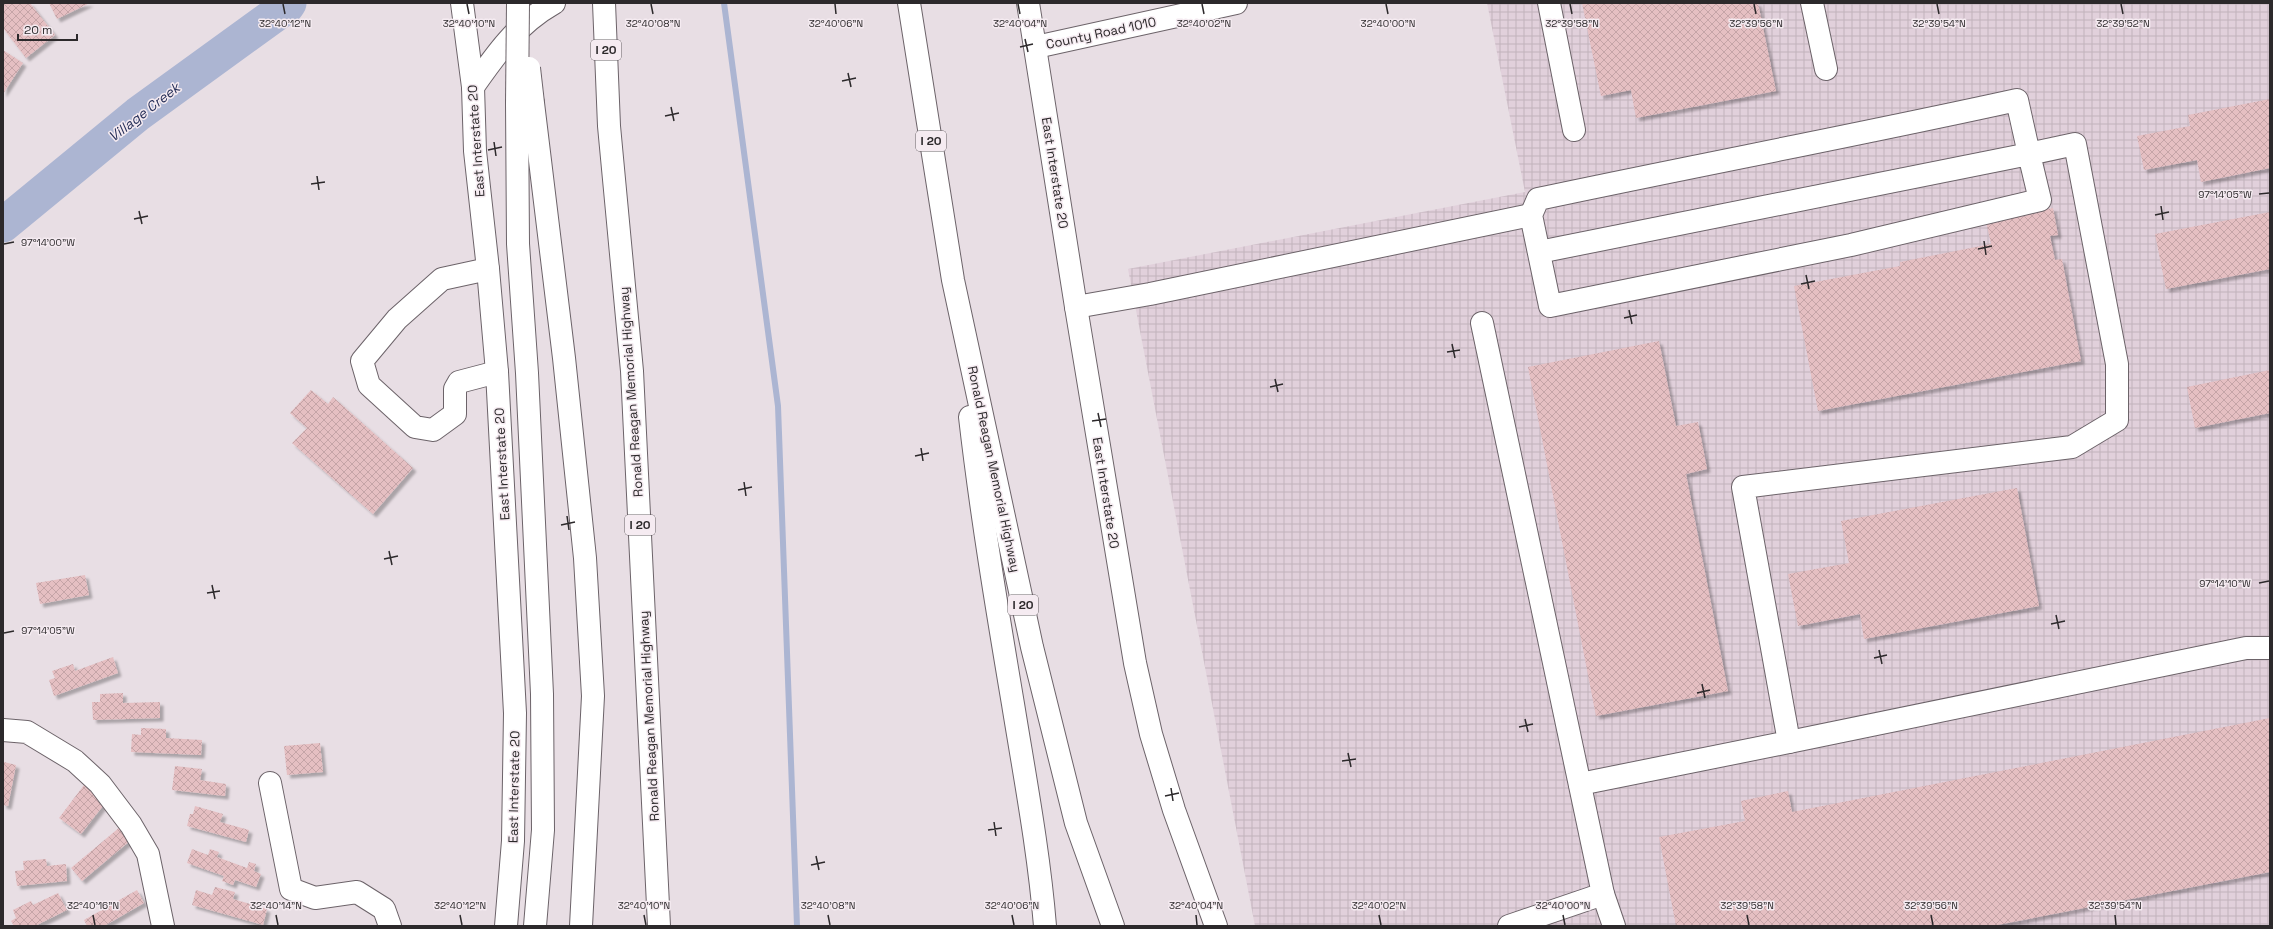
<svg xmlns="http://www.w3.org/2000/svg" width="2273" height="929" font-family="'Space Grotesk',sans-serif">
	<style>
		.industrial { fill: url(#industrial-grid) }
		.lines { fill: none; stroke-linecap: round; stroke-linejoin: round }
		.stream { stroke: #acb5d2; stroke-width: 6 }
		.river { stroke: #acb5d2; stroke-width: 35 }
		.building { fill: url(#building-cross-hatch); filter: url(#shadow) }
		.minor-casing { stroke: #6c6369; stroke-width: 24 }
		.major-casing { stroke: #6c6369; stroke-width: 24 }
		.highway-casing { stroke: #6c6369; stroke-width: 24 }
		.minor { stroke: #fff; stroke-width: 22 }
		.major { stroke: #fff; stroke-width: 22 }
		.highway { stroke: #fff; stroke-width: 22 }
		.highway-bridge-casing { stroke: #6c6369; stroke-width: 24; stroke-linecap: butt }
		.highway-bridge { stroke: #fff; stroke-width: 22 }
		.ticks { fill: none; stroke: #2c292b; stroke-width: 1.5 }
		.labels { text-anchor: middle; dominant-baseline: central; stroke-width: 3; stroke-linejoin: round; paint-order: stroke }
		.shield { fill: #f5ebf1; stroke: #686366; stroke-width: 1 }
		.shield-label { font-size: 12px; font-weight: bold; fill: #2c292b }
		.street-label { font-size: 13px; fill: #2c292b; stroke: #f5ebf1 }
		.water-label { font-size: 14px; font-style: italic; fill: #262f58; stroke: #f5ebf1 }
		.ticks-label { font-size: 10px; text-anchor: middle; fill: #2c292b; stroke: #f5ebf1; stroke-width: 3; stroke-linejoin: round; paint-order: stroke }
	</style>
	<defs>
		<pattern id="industrial-grid" width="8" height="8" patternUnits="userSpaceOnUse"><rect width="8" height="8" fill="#e1d0db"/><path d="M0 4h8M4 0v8" fill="none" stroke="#c1b3bc"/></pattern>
		<pattern id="building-cross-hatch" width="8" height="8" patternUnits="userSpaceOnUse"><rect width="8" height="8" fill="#e5bfc2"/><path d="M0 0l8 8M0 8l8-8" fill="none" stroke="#c5a4a7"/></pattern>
		<filter id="shadow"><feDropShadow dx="3.5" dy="3.5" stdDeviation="1" flood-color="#0004"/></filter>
	</defs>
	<rect width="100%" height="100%" fill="#e8dee4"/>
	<!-- industrial -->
	<polygon class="industrial" points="1487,3 2270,3 2270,926 1255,926 1128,269 1525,192"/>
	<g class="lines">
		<!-- stream -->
		<polyline class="stream" points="724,3 778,406 797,926"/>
		<!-- river -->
		<polyline class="river" points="3,225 138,114 287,6 289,3"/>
	</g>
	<!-- building -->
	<g class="building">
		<polygon points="3,3 30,3 55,35 26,58 3,28"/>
		<polygon points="49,3 90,3 57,19"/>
		<polygon points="1582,3 1758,3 1776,91 1636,118 1631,90 1601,96"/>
		<polygon points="3,50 23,63 3,94"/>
		<polygon points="2270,99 2270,168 2201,182 2197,160 2144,170 2137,136 2190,126 2188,115"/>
		<polygon points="2053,208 2058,235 2050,236 2055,260 2062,259 2081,361 1818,411 1794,286 1900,266 1900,262 1991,244 1986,221"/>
		<polygon points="2270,212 2270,269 2166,289 2155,234"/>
		<polygon points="1659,341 1676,426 1698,422 1707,469 1686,474 1728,691 1596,716 1528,367"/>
		<polygon points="2270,370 2270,413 2195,428 2187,387"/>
		<polygon points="311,390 328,404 333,397 413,468 373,514 292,443 307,428 290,413"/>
		<polygon points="2017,488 2039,606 1864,639 1860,614 1798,626 1788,574 1849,563 1841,521"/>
		<polygon points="85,575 89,595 40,604 36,583"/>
		<polygon points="113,657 118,673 54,696 49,680 55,678 52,671 73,664 75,671"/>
		<polygon points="123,693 123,703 160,702 160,718 93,720 92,702 100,702 100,694"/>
		<polygon points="2270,718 2270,872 1992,926 1676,926 1659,837 1745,821 1741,801 1788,791 1792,812"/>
		<polygon points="141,728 166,729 166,738 202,740 201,755 131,752 132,734 141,735"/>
		<polygon points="320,743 323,772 287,775 284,746"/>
		<polygon points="4,762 16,765 8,806 3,805"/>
		<polygon points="175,766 202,769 200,780 226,784 225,796 172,790"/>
		<polygon points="84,785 106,802 81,834 59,818"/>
		<polygon points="195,806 223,814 220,822 249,830 246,842 187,826 190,814 193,814"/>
		<polygon points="120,827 131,840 82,881 71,868"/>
		<polygon points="192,849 208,855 210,849 219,852 217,857 247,868 249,862 256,864 254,871 261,874 256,887 235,880 233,885 222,881 224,876 187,863"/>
		<polygon points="46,859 47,866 66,864 67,881 17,886 15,871 24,870 23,861"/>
		<polygon points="215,887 235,892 233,899 267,909 263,925 192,905 196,890 212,895"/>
		<polygon points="137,890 144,903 104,926 87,926 84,920"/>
		<polygon points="58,893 67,910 35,926 14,926 11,921 16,918 13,910 31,901 33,905"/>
	</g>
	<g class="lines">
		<!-- minor casing -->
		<g class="minor-casing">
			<g id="minor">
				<polyline points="1549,3 1574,130"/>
				<polyline points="1812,3 1826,69"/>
				<polyline points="1036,47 1236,3"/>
				<path d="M1539,252l490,-98 11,46 -189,45 -301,61 -19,-91 7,-16c160,-34 320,-64 479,-99l12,54 46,-10 42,220v56l-45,27 -329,40 46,255 -209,42"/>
				<polyline points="488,269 442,279 397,319 362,361 369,385 415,427 433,430 455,414 455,389 459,382 497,372"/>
				<polyline points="1076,307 1150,294 1531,215"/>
				<polyline points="1482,323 1603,894 1509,926"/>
				<polyline points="3,730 27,732 75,761 100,784 131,825 148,854 163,926"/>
				<polyline points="1789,742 2246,648 2270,648"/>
				<polyline points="270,783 291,889 315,898 357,892 384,909 390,926"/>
				<polyline points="1603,894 1614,926"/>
			</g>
		</g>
		<!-- major casing -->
		<g class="major-casing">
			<g id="major">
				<polyline points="462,3 473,87 475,151 488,269 497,372 515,713 513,841 506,926"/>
				<polyline points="1028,3 1076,307 1135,663 1151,734 1174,810 1216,926"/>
				<path d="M473,87c23,-33 44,-63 81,-84"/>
			</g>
		</g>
		<!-- highway casing -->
		<g class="highway-casing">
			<g id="highway">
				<polyline points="604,3 609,126 632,371 659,926"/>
				<polyline points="909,3 953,280 1032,647 1076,823 1113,926"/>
				<polyline points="517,103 518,244 527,373 542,694 543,830 535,926"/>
				<polyline points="533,103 564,358 585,558 593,696 581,926"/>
				<path d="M970,417c11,96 27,192 43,287 12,74 26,148 32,222"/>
			</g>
		</g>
		<!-- minor -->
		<use href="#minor" class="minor"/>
		<!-- major -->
		<use href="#major" class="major"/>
		<!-- highway -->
		<use href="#highway" class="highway"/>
		<!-- highway-bridge casing -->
		<g class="highway-bridge-casing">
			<g id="highway-bridge">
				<polyline points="529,68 533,103"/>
				<polyline points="517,103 518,3"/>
			</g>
		</g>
		<!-- highway-bridge -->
		<use href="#highway-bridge" class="highway-bridge"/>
	</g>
	<!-- ticks -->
	<path class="ticks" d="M283,4l2,10M467,4l2,10M651,4l2,10M835,4l1,10M1018,4l2,10M1202,4l2,10M1386,4l2,10M1570,4l2,10M1754,4l2,10M1937,4l2,10M2121,4l2,10M1025,39l3,13M1020,47l13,-3M848,73l3,14M842,81l14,-3M671,107l3,14M665,116l14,-3M494,142l2,14M488,150l14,-3M317,176l2,14M311,184l14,-2M2259,194l10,-1M2161,206l2,14M139,211l3,13M2155,215l14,-3M134,219l14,-3M1984,241l2,14M4,244l10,-2M1978,249l14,-3M1806,275l3,14M1801,284l14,-3M1629,310l3,14M1624,318l13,-3M1452,344l3,14M1447,352l13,-2M1275,379l3,13M1270,387l13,-3M1098,413l3,14M1092,421l14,-2M921,448l2,13M915,456l14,-3M744,482l2,14M738,490l14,-3M567,516l2,14M561,525l14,-3M389,551l3,14M384,559l14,-3M2259,583l10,-2M212,585l3,14M207,593l13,-2M2056,615l3,14M2051,624l14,-3M4,633l10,-2M1879,650l3,14M1874,658l13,-3M1702,684l3,14M1697,693l13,-3M1525,719l3,13M1519,727l14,-3M1348,753l3,14M1342,761l14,-2M1171,788l2,13M1165,796l14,-3M994,822l2,14M988,830l14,-2M816,856l3,14M811,865l14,-3M93,915l2,10M276,915l2,10M460,915l2,10M644,915l2,10M828,915l2,10M1012,915l2,10M1196,915l1,10M1379,915l2,10M1563,915l2,10M1747,915l2,10M1931,915l2,10M2115,915l1,10"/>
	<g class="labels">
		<!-- shield labels -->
		<g class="shield">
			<rect x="591" y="40" width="30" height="20" rx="3"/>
			<rect x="916" y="131" width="30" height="20" rx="3"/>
			<rect x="625" y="515" width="30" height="20" rx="3"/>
			<rect x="1008" y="595" width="30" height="20" rx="3"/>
		</g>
		<g class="shield-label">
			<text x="606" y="50">I 20</text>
			<text x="931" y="141">I 20</text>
			<text x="640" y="525">I 20</text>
			<text x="1023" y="605">I 20</text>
		</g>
		<!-- street labels -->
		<g class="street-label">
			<text transform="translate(1101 33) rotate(-12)">County Road 1010</text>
			<text transform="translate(476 141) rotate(-94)">East Interstate 20</text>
			<text transform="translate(1055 173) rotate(81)">East Interstate 20</text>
			<text transform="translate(631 392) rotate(-94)">Ronald Reagan Memorial Highway</text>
			<text transform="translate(502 464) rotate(-93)">East Interstate 20</text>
			<text transform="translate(994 469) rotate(78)">Ronald Reagan Memorial Highway</text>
			<text transform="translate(1106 493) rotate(81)">East Interstate 20</text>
			<text transform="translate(649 716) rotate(-93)">Ronald Reagan Memorial Highway</text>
			<text transform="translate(514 787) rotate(-89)">East Interstate 20</text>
		</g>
		<!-- water labels -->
		<g class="water-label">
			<text transform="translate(144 112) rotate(-38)">Village Creek</text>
		</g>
	</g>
	<g class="ticks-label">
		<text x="285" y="27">32°40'12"N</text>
		<text x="469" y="27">32°40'10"N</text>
		<text x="653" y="27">32°40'08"N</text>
		<text x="836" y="27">32°40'06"N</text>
		<text x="1020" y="27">32°40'04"N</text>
		<text x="1204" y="27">32°40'02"N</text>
		<text x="1388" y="27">32°40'00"N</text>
		<text x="1572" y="27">32°39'58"N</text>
		<text x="1756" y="27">32°39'56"N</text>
		<text x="1939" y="27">32°39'54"N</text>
		<text x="2123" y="27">32°39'52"N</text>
		<text x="2225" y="198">97°14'05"W</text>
		<text x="48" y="246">97°14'00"W</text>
		<text x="2225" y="587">97°14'10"W</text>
		<text x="48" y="634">97°14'05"W</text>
		<text x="93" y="909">32°40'16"N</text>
		<text x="276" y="909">32°40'14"N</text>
		<text x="460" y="909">32°40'12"N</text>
		<text x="644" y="909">32°40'10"N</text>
		<text x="828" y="909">32°40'08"N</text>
		<text x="1012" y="909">32°40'06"N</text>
		<text x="1196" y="909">32°40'04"N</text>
		<text x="1379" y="909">32°40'02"N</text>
		<text x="1563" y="909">32°40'00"N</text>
		<text x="1747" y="909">32°39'58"N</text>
		<text x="1931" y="909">32°39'56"N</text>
		<text x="2115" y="909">32°39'54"N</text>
	</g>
	<!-- border -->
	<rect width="2273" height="929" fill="none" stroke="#2c292b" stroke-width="8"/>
	<!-- scale -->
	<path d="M18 34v6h59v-6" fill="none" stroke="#2c292b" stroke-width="2"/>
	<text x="24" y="34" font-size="12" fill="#2c292b" stroke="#f5ebf1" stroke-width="3" paint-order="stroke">20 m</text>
</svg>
